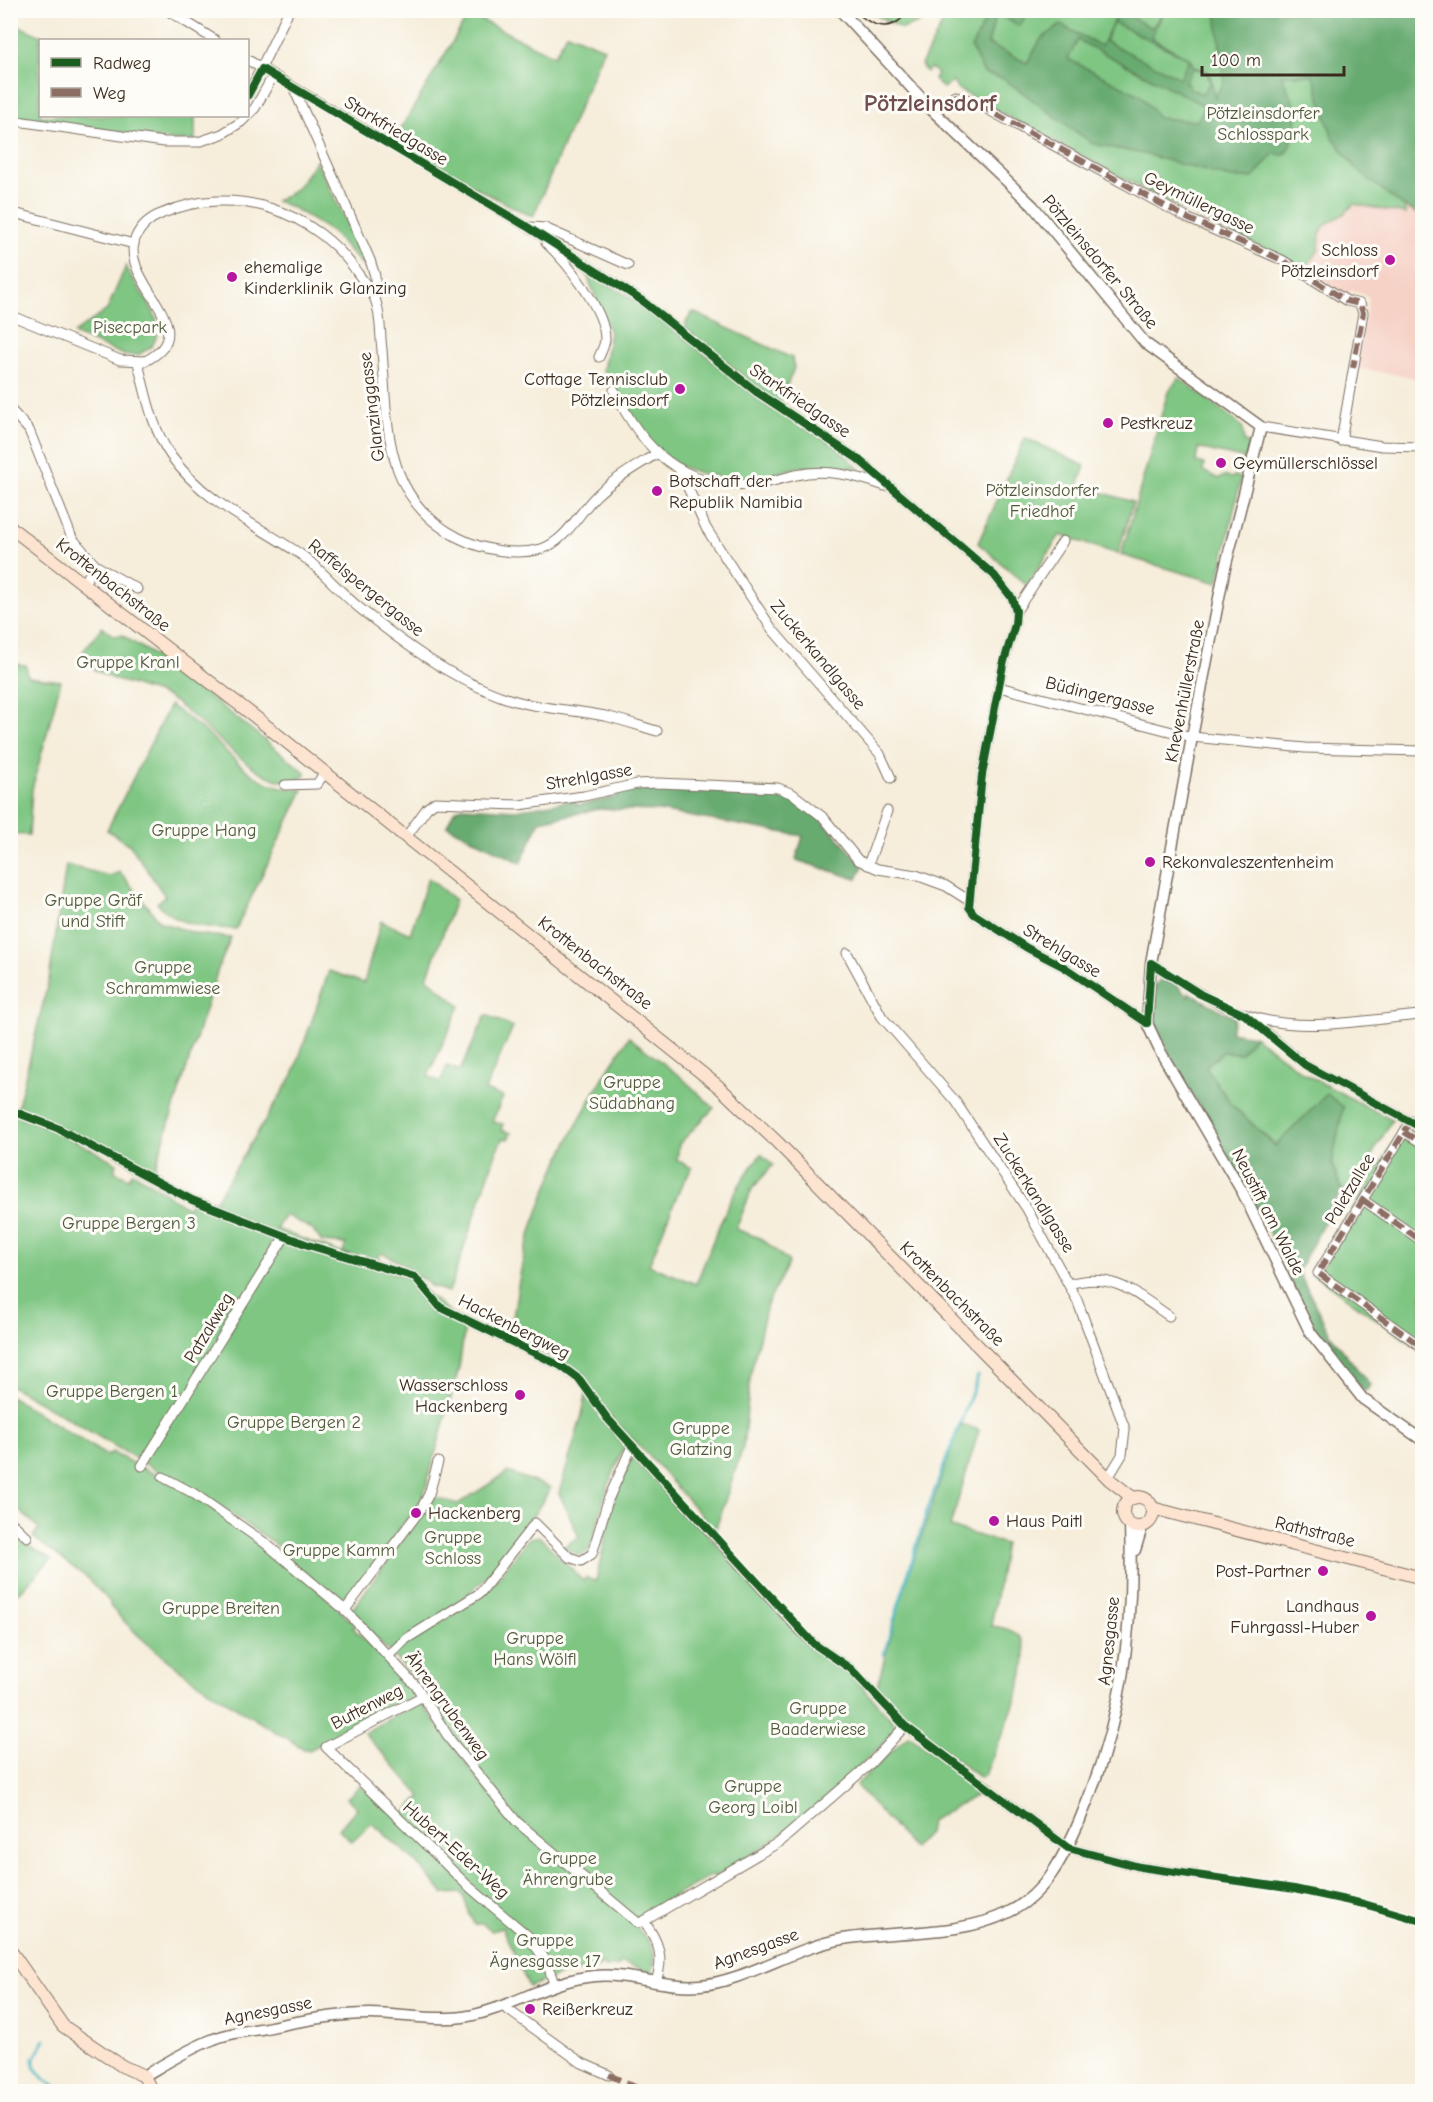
<svg xmlns="http://www.w3.org/2000/svg" width="1433" height="2102" font-family="'Comic Neue',sans-serif">
	<style>
		.built { fill: #f6d1c6 }
		.green { fill: #7fc683; stroke: #5d7850; stroke-width: 1.5 }
		.forest { fill: #67ab71; stroke: #516a48; stroke-width: 1.5; fill-rule: evenodd }
		.lines { fill: none; stroke-linecap: round; stroke-linejoin: round }
		.stream { stroke: #49b7c2; stroke-width: 3 }
		.minor-casing { stroke: #7c6e60; stroke-width: 11 }
		.tertiary-casing { stroke: #7c6e60; stroke-width: 13 }
		.secondary-casing { stroke: #7c6e60; stroke-width: 14 }
		.minor { stroke: #fff; stroke-width: 9 }
		.tertiary { stroke: #fff; stroke-width: 10 }
		.secondary { stroke: #fde4d1; stroke-width: 12 }
		.tram { stroke: #3b2a1e; stroke-width: 1.5 }
		.quiet { stroke: #8d6e63; stroke-width: 6; stroke-dasharray: 12 6; stroke-linecap: butt }
		.cycleway-casing { stroke: #fdfcf7; stroke-width: 11 }
		.cycleway { stroke: #1b5e20; stroke-width: 8 }
		.poi-dot { fill: #b5179e; stroke: #fdfcf7; stroke-width: 2 }
		.labels { text-anchor: middle; dominant-baseline: central; stroke-width: 6; stroke-linejoin: round; paint-order: stroke }
		.park-label { font-size: 18px; fill: #4f593c; stroke: #fdfcf7 }
		.street-label { font-size: 18px; fill: #3b2a1e; stroke: #fdfcf7 }
		.poi-label { font-size: 18px; fill: #3b2a1e; stroke: #fdfcf7; text-anchor: start }
		.district-label { font-size: 24px; font-weight: bold; fill: #704e4e; stroke: #fdfcf7 }
	</style>
	<rect width="100%" height="100%" fill="#fdfcf7"/>
	<filter id="ink" filterUnits="userSpaceOnUse"><feTurbulence type="fractalNoise" baseFrequency=".0167" numOctaves="2"/><feDisplacementMap in="SourceGraphic" scale="12" xChannelSelector="R" yChannelSelector="G"/><feConvolveMatrix kernelMatrix="1 2 1 2 8 2 1 2 1" color-interpolation-filters="sRGB"/></filter>
	<filter id="wash" filterUnits="userSpaceOnUse"><feTurbulence type="fractalNoise" baseFrequency=".008" numOctaves="4" result="noise"/><feDisplacementMap in="SourceGraphic" scale="24" xChannelSelector="R" yChannelSelector="G"/><feGaussianBlur stdDeviation="1.35" result="paint"/><feColorMatrix in="noise" values="0 0 0 0 0 0 0 0 0 0 0 0 0 0 0 0 0 1.4 0 .05"/><feComposite in="paint" operator="in"/></filter>
	<g filter="url(#wash)">
		<rect width="100%" height="100%" fill="#f6edda"/>
		<!-- built -->
		<polygon class="built" points="1341,203 1403,206 1422,216 1422,379 1356,368 1369,297 1352,290 1346,293 1319,280 1304,269 1320,229"/>
		<!-- green -->
		<g class="green">
			<polygon points="868,11 926,11 919,23 902,29"/>
			<polygon points="949,11 1422,11 1422,216 1404,206 1406,214 1354,204 1345,213 1325,225 1320,233 1319,250 1304,269 1149,192 957,89 953,82 943,88 934,79 937,74 931,68 926,72 921,65"/>
			<polygon points="469,14 554,56 567,33 604,48 533,217 464,182 394,140"/>
			<polygon points="10,22 50,40 40,40 40,116 195,116 195,140 176,141 11,117"/>
			<path d="M316,161l44,88 4,18 -32,-35 -37,-23 -19,-8c28,-14 23,-18 40,-40z"/>
			<path d="M126,266c10,26 46,53 25,81l-13,8h-14l-49,-20 -1,-2 33,-23z"/>
			<path d="M585,270l73,45 112,93 65,37 24,24c-21,-2 -42,-4 -64,-1 -12,2 -23,8 -35,9 -32,4 -75,-2 -100,-24 -24,-22 -41,-56 -57,-83l7,-37z"/>
			<polygon points="693,312 792,358 794,368 779,405 686,329 686,322"/>
			<polygon points="1179,378 1236,421 1243,428 1244,442 1249,443 1244,466 1242,458 1198,448 1196,462 1204,464 1203,471 1219,479 1224,476 1233,478 1234,476 1241,478 1218,583 1121,555 1168,392"/>
			<polygon points="1025,438 1085,466 1078,485 1133,502 1118,554 1060,535 1028,584 1025,584 978,543"/>
			<path d="M102,627l12,9 8,-1 50,32 133,105v3c-28,29 -93,-44 -114,-60 -7,-5 -14,-12 -22,-17 -23,-13 -77,-17 -88,-44z"/>
			<polygon points="10,664 26,665 28,677 61,681 32,789 29,835 11,834"/>
			<path d="M170,705c13,10 26,19 38,29 32,30 47,54 95,56l-67,139c-30,-1 -58,-2 -79,-26l8,-7 -35,-51 -23,-15z"/>
			<polygon points="66,865 110,876 120,872 160,922 197,934 231,938 218,969 152,1177 109,1150 17,1110 49,979"/>
			<path d="M428,878l27,22 -28,78 33,28 -32,70 12,6 7,-16 13,5 26,-56 27,12 -28,63 18,7 -11,25 11,2 -2,6 10,3 -3,6 -5,-1 -6,12 -48,142 -19,-6 -5,-6 -18,-8 -1,-6 -23,-13 -5,3 4,7 -39,-10 3,-9 -24,-2 -10,-13 -27,-14 -9,14 135,50 54,47 -6,42 -36,130 -80,107 -60,-51 2,-3 -90,-62 -2,1c-62,-32 -121,-71 -182,-104v-273l42,16 64,34 -3,8 15,7 4,-6 55,36 2,-5 23,2 80,-130 36,-104 35,12 17,-62 29,13z"/>
			<polygon points="1254,1036 1305,1074 1392,1120 1351,1192 1342,1190 1332,1164 1327,1094 1276,1146 1232,1105 1205,1067 1223,1052 1241,1053"/>
			<path d="M629,1037l53,41 32,30 -35,36 -2,16 15,8 -12,20 -31,77 47,19c21,-51 29,-85 65,-130l12,11 -21,24 -16,40 26,10 27,23 -22,43 -16,67 -8,75 -28,84 -64,-73 -43,-43 -32,-45 -66,-36c6,-29 8,-58 16,-86 22,-76 59,-145 103,-211z"/>
			<polygon points="1402,1130 1422,1141 1422,1351 1313,1274"/>
			<polygon points="586,1394 624,1446 604,1497 592,1543 586,1553 578,1555 563,1547 579,1537 559,1493 582,1415"/>
			<path d="M10,1396l97,60 5,-4c23,14 50,24 73,39 60,38 122,83 170,135l-2,2 65,65 -1,3 -108,54 -5,-1c-69,-42 -140,-81 -194,-143v-4l-24,-25 -53,-40 6,-9 -28,-25 2,-3 -3,-3z"/>
			<path d="M962,1424l17,6 -29,97 55,17 -14,82c10,1 27,4 32,16 11,31 -26,102 -38,133l-5,3 -83,-65 -21,-23 27,-99 52,-154z"/>
			<path d="M636,1455l175,194 38,23 48,54 -2,5c-54,56 -112,110 -181,146l-4,-1 -74,42 -4,5c15,14 28,29 20,50l-30,-10 -5,4h-12l-4,-4 -2,5 -36,6 -34,13 -27,-59 -11,3 -9,-8 -8,2 -12,-32 -18,1 -29,-33 -43,-38 -20,19 -13,-13 18,-21 -10,-10 13,-12 40,32 21,-22 -57,-63 56,-32 70,95 -19,-36 -57,-83 -62,-63 1,-6 81,-111 24,7 50,-32 43,16c-35,55 -64,98 -119,134l1,6 54,-36 42,-54 10,-2 44,45 3,-3 10,3 17,-80 19,-44z"/>
			<polygon points="10,1532 25,1544 51,1559 19,1593 11,1585"/>
			<polygon points="909,1735 984,1791 930,1821 928,1833 913,1848 856,1785"/>
		</g>
		<!-- forest -->
		<g class="forest">
			<path d="M984,11l43,2 -7,13 -24,-12 -8,30 39,19 14,-24 20,-14 40,21 18,-35h5l-1,2 29,15 12,-17 -13,27 39,21 4,8 15,5 6,25 9,-15 -8,-71h206v205l-19,-10 -46,-36 -25,-34 -19,-61h-32c15,31 24,47 4,80l-12,-1 -20,24h-22l-87,-24 -51,-10 -89,-65 -20,-6 -13,-25 17,-33zM1113,22l76,37 -9,19 -75,-37zM1078,40l127,66 -8,15 -38,-3 -19,-23 -72,-36zM1193,68l14,4 3,11 -8,11 -11,-5 -6,-7z"/>
			<path d="M645,785l131,5c38,14 61,47 87,76l-6,13 -61,-19 7,-24 -144,-25 -60,-2 -59,12 -19,42 -74,-37 7,-15 8,-4 54,3 57,-10 5,5 39,-8v-7z"/>
			<path d="M1159,980l17,4 12,13v-5l47,26 -5,14 24,4 -13,17 -18,-1 -18,15 27,38 43,41 52,-52 16,13 -11,57 10,26 -44,81 32,63 40,51 -3,5 -3,1 -25,-27 -29,-39 -44,-99 -107,-191c-7,-16 -12,-40 0,-55z"/>
		</g>
		<g class="lines">
			<!-- stream -->
			<g class="stream">
				<polyline points="884,1654 928,1508 978,1376"/>
				<polyline points="45,2040 34,2059 34,2067 44,2079 66,2092"/>
			</g>
		</g>
	</g>
	<g filter="url(#ink)">
		<g class="lines">
			<!-- minor casing -->
			<g class="minor-casing">
				<g id="minor">
					<polyline points="167,10 215,40"/>
					<polyline points="248,60 526,226 641,300 758,393 858,459 994,575 1012,598 1016,611 1015,624 1003,665 982,775 969,907 974,914 1027,948 1064,967 1147,1023"/>
					<polyline points="294,89 370,260 375,276 375,299"/>
					<polyline points="248,95 289,10"/>
					<polyline points="932,110 956,96 972,101 1189,219 1282,260 1347,301 1360,304 1363,313 1341,441"/>
					<polyline points="10,120 164,142 198,142 222,134 241,122 255,108 273,76"/>
					<polyline points="10,212 134,244"/>
					<polyline points="531,227 545,228 628,265"/>
					<path d="M546,243c21,19 59,67 59,96 0,6 -4,13 -6,18"/>
					<path d="M10,315l110,45 25,1c63,-31 -26,-78 -10,-122 5,-12 13,-20 26,-25 72,-32 156,-3 198,61 5,7 12,15 16,24 6,15 5,35 7,51 6,74 0,149 77,188 24,12 56,18 82,11 26,-8 39,-39 57,-55 17,-16 39,-28 58,-40"/>
					<path d="M138,363c8,31 14,66 33,93 34,47 83,67 129,98 21,15 38,36 57,52 43,35 93,72 146,91 33,12 68,12 102,19 17,4 35,10 52,15"/>
					<path d="M614,390c28,60 70,100 141,94 14,-1 27,-6 41,-9 30,-7 61,1 89,11"/>
					<polyline points="10,409 29,430 72,538 95,565 83,585"/>
					<polyline points="1261,427 1382,446 1422,447"/>
					<polyline points="680,470 706,528 772,629 880,754 891,778"/>
					<polyline points="95,565 137,589"/>
					<polyline points="1016,611 1063,541"/>
					<polyline points="999,687 1192,737 1305,748 1422,751"/>
					<polyline points="285,785 317,784 325,772"/>
					<polyline points="406,837 427,808 435,802 519,805 584,796 637,784 658,783 778,788 793,794 824,818 858,860 878,869 916,875 946,886 968,900"/>
					<polyline points="868,865 887,811"/>
					<polyline points="847,953 882,1017 955,1101 1027,1209 1077,1300 1125,1429 1122,1455 1108,1478"/>
					<path d="M1151,963c30,19 59,39 93,51 55,21 121,5 178,1"/>
					<polyline points="1246,1015 1305,1065 1422,1128"/>
					<polyline points="10,1110 57,1128 192,1200 308,1245 415,1277 440,1307 561,1366 580,1380 607,1418 794,1624 814,1644 851,1669 905,1726 1068,1848 1140,1867 1197,1875"/>
					<polyline points="1411,1121 1318,1273 1422,1347"/>
					<polyline points="1404,1132 1422,1143"/>
					<polyline points="1363,1200 1422,1241"/>
					<path d="M1069,1284c43,-13 66,9 100,32"/>
					<polyline points="142,1466 285,1236"/>
					<polyline points="163,1477 193,1493 265,1543 345,1610 417,1687 451,1741 517,1822 638,1923 644,1921"/>
					<polyline points="10,1521 27,1537"/>
					<polyline points="345,1610 421,1509 429,1494 438,1462"/>
					<polyline points="389,1655 406,1639 480,1593 535,1523 569,1557 581,1561 592,1554 608,1500 632,1446"/>
					<polyline points="423,1696 326,1747 467,1885 528,1936 547,1962 554,1984"/>
					<polyline points="644,1921 781,1841 869,1765 905,1726"/>
					<path d="M644,1921c14,20 21,36 12,60"/>
					<polyline points="504,2007 582,2063 609,2075"/>
				</g>
			</g>
			<!-- tertiary casing -->
			<g class="tertiary-casing">
				<g id="tertiary">
					<polyline points="840,10 932,110 1033,206 1145,343 1261,427 1224,572 1192,737 1151,963 1147,1023 1160,1051 1243,1193 1310,1332 1363,1399 1422,1440"/>
					<polyline points="1135,1550 1142,1527"/>
					<path d="M144,2076c22,-13 46,-28 70,-37 16,-7 35,-8 52,-11 34,-7 69,-14 104,-14 31,0 62,7 93,3 47,-7 84,-37 132,-41 36,-3 69,12 105,9 42,-3 92,-36 138,-45 53,-10 121,-3 169,-27 38,-18 56,-55 72,-91 43,-101 55,-188 51,-297"/>
				</g>
			</g>
			<!-- secondary casing -->
			<g class="secondary-casing">
				<g id="secondary">
					<polyline points="10,527 254,716 718,1086 777,1142 1110,1480 1133,1498"/>
					<circle cx="1138" cy="1512" r="15"/>
					<polyline points="1152,1508 1422,1578"/>
					<polyline points="10,1950 63,2026 122,2066 144,2076 152,2092"/>
				</g>
			</g>
			<!-- minor -->
			<use href="#minor" class="minor"/>
			<!-- tertiary -->
			<use href="#tertiary" class="tertiary"/>
			<!-- secondary -->
			<use href="#secondary" class="secondary"/>
			<!-- tram -->
			<path class="tram" d="M854,10c17,17 39,25 54,0"/>
			<!-- quiet -->
			<g class="quiet">
				<polyline points="932,110 956,96 972,101 1189,219 1282,260 1347,301 1360,304 1363,313 1353,368"/>
				<polyline points="1411,1121 1318,1273 1422,1347"/>
				<polyline points="1404,1132 1422,1143"/>
				<polyline points="1363,1200 1422,1241"/>
				<polyline points="609,2075 646,2092"/>
			</g>
			<!-- cycleway casing -->
			<g class="cycleway-casing">
				<g id="cycleway">
					<polyline points="248,95 262,69 526,226 641,300 758,393 858,459 994,575 1012,598 1016,611 1015,624 1003,665 982,775 969,907 974,914 1027,948 1064,967 1147,1023"/>
					<polyline points="1147,1023 1151,963 1200,994 1245,1015 1305,1065 1422,1128"/>
					<polyline points="10,1110 57,1128 192,1200 308,1245 415,1277 440,1307 561,1366 580,1380 607,1418 814,1644 851,1669 905,1726 1068,1848 1140,1867 1294,1889 1364,1904 1422,1921"/>
				</g>
			</g>
			<!-- cycleway -->
			<use href="#cycleway" class="cycleway"/>
		</g>
	</g>
	<!-- markers -->
	<g class="poi-dot">
		<circle cx="1390" cy="260" r="6"/>
		<circle cx="232" cy="277" r="6"/>
		<circle cx="680" cy="389" r="6"/>
		<circle cx="1108" cy="423" r="6"/>
		<circle cx="1221" cy="463" r="6"/>
		<circle cx="657" cy="491" r="6"/>
		<circle cx="1150" cy="862" r="6"/>
		<circle cx="520" cy="1395" r="6"/>
		<circle cx="416" cy="1513" r="6"/>
		<circle cx="994" cy="1521" r="6"/>
		<circle cx="1323" cy="1571" r="6"/>
		<circle cx="1371" cy="1616" r="6"/>
		<circle cx="530" cy="2009" r="6"/>
	</g>
	<g class="labels">
		<!-- park labels -->
		<g class="park-label">
			<text x="1263" y="113">Pötzleinsdorfer<tspan x="1263" dy="21">Schlosspark</tspan></text>
			<text x="130" y="327">Pisecpark</text>
			<text x="1042" y="490">Pötzleinsdorfer<tspan x="1042" dy="21">Friedhof</tspan></text>
			<text x="128" y="662">Gruppe Kranl</text>
			<text x="204" y="830">Gruppe Hang</text>
			<text x="93" y="900">Gruppe Gräf<tspan x="93" dy="21">und Stift</tspan></text>
			<text x="163" y="967">Gruppe<tspan x="163" dy="21">Schrammwiese</tspan></text>
			<text x="632" y="1082">Gruppe<tspan x="632" dy="21">Südabhang</tspan></text>
			<text x="129" y="1223">Gruppe Bergen 3</text>
			<text x="112" y="1391">Gruppe Bergen 1</text>
			<text x="294" y="1422">Gruppe Bergen 2</text>
			<text x="701" y="1428">Gruppe<tspan x="701" dy="21">Glatzing</tspan></text>
			<text x="453" y="1537">Gruppe<tspan x="453" dy="21">Schloss</tspan></text>
			<text x="339" y="1550">Gruppe Kamm</text>
			<text x="221" y="1608">Gruppe Breiten</text>
			<text x="535" y="1638">Gruppe<tspan x="535" dy="21">Hans Wölfl</tspan></text>
			<text x="818" y="1708">Gruppe<tspan x="818" dy="21">Baaderwiese</tspan></text>
			<text x="753" y="1786">Gruppe<tspan x="753" dy="21">Georg Loibl</tspan></text>
			<text x="568" y="1858">Gruppe<tspan x="568" dy="21">Ährengrube</tspan></text>
			<text x="545" y="1940">Gruppe<tspan x="545" dy="21">Ägnesgasse 17</tspan></text>
		</g>
		<!-- street labels -->
		<g class="street-label">
			<text transform="translate(396 131) rotate(31)">Starkfriedgasse</text>
			<text transform="translate(1199 203) rotate(26)">Geymüllergasse</text>
			<text transform="translate(1100 262) rotate(50)">Pötzleinsdorfer Straße</text>
			<text transform="translate(800 401) rotate(34)">Starkfriedgasse</text>
			<text transform="translate(372 407) rotate(-97)">Glanzinggasse</text>
			<text transform="translate(113 585) rotate(38)">Krottenbachstraße</text>
			<text transform="translate(366 588) rotate(39)">Raffelspergergasse</text>
			<text transform="translate(818 655) rotate(50)">Zuckerkandlgasse</text>
			<text transform="translate(1185 691) rotate(-79)">Khevenhüllerstraße</text>
			<text transform="translate(1100 696) rotate(14)">Büdingergasse</text>
			<text transform="translate(589 777) rotate(-10)">Strehlgasse</text>
			<text transform="translate(1062 951) rotate(31)">Strehlgasse</text>
			<text transform="translate(595 963) rotate(38)">Krottenbachstraße</text>
			<text transform="translate(1350 1189) rotate(-59)">Paletzallee</text>
			<text transform="translate(1034 1193) rotate(58)">Zuckerkandlgasse</text>
			<text transform="translate(1268 1212) rotate(63)">Neustift am Walde</text>
			<text transform="translate(952 1294) rotate(45)">Krottenbachstraße</text>
			<text transform="translate(514 1327) rotate(27)">Hackenbergweg</text>
			<text transform="translate(209 1328) rotate(-59)">Patzakweg</text>
			<text transform="translate(1315 1532) rotate(14)">Rathstraße</text>
			<text transform="translate(1109 1641) rotate(-84)">Agnesgasse</text>
			<text transform="translate(447 1706) rotate(54)">Ährengrubenweg</text>
			<text transform="translate(367 1707) rotate(-27)">Buttenweg</text>
			<text transform="translate(456 1850) rotate(42)">Hubert-Eder-Weg</text>
			<text transform="translate(756 1949) rotate(-20)">Agnesgasse</text>
			<text transform="translate(268 2011) rotate(-11)">Agnesgasse</text>
		</g>
		<!-- poi labels -->
		<g class="poi-label">
			<text x="1378" y="250" text-anchor="end">Schloss<tspan x="1378" dy="21">Pötzleinsdorf</tspan></text>
			<text x="244" y="267">ehemalige<tspan x="244" dy="21">Kinderklinik Glanzing</tspan></text>
			<text x="668" y="379" text-anchor="end">Cottage Tennisclub<tspan x="668" dy="21">Pötzleinsdorf</tspan></text>
			<text x="1120" y="423">Pestkreuz</text>
			<text x="1233" y="463">Geymüllerschlössel</text>
			<text x="669" y="481">Botschaft der<tspan x="669" dy="21">Republik Namibia</tspan></text>
			<text x="1162" y="862">Rekonvaleszentenheim</text>
			<text x="508" y="1385" text-anchor="end">Wasserschloss<tspan x="508" dy="21">Hackenberg</tspan></text>
			<text x="428" y="1513">Hackenberg</text>
			<text x="1006" y="1521">Haus Paitl</text>
			<text x="1311" y="1571" text-anchor="end">Post-Partner</text>
			<text x="1359" y="1606" text-anchor="end">Landhaus<tspan x="1359" dy="21">Fuhrgassl-Huber</tspan></text>
			<text x="542" y="2009">Reißerkreuz</text>
		</g>
		<!-- district labels -->
		<g class="district-label">
			<text x="930" y="103">Pötzleinsdorf</text>
		</g>
	</g>
	<!-- margin -->
	<rect width="1433" height="2102" fill="none" stroke="#fdfcf7" stroke-width="36"/>
	<!-- legend -->
	<rect x="39" y="39" width="210" height="78" fill="#fdfcf7" stroke="#afa8a0" stroke-width="1.5"/>
	<rect x="51" y="58" width="30" height="9" fill="#1b5e20" stroke="#afa8a0" stroke-width="1.5"/>
	<text x="93" y="69" font-size="18" fill="#3b2a1e">Radweg</text>
	<rect x="51" y="88" width="30" height="9" fill="#8d6e63" stroke="#afa8a0" stroke-width="1.5"/>
	<text x="93" y="99" font-size="18" fill="#3b2a1e">Weg</text>
	<!-- scale -->
	<path d="M1202 66v9h142v-9" fill="none" stroke="#3b2a1e" stroke-width="3"/>
	<text x="1211" y="66" font-size="18" fill="#3b2a1e" stroke="#fdfcf7" stroke-width="4.5" paint-order="stroke">100 m</text>
</svg>
